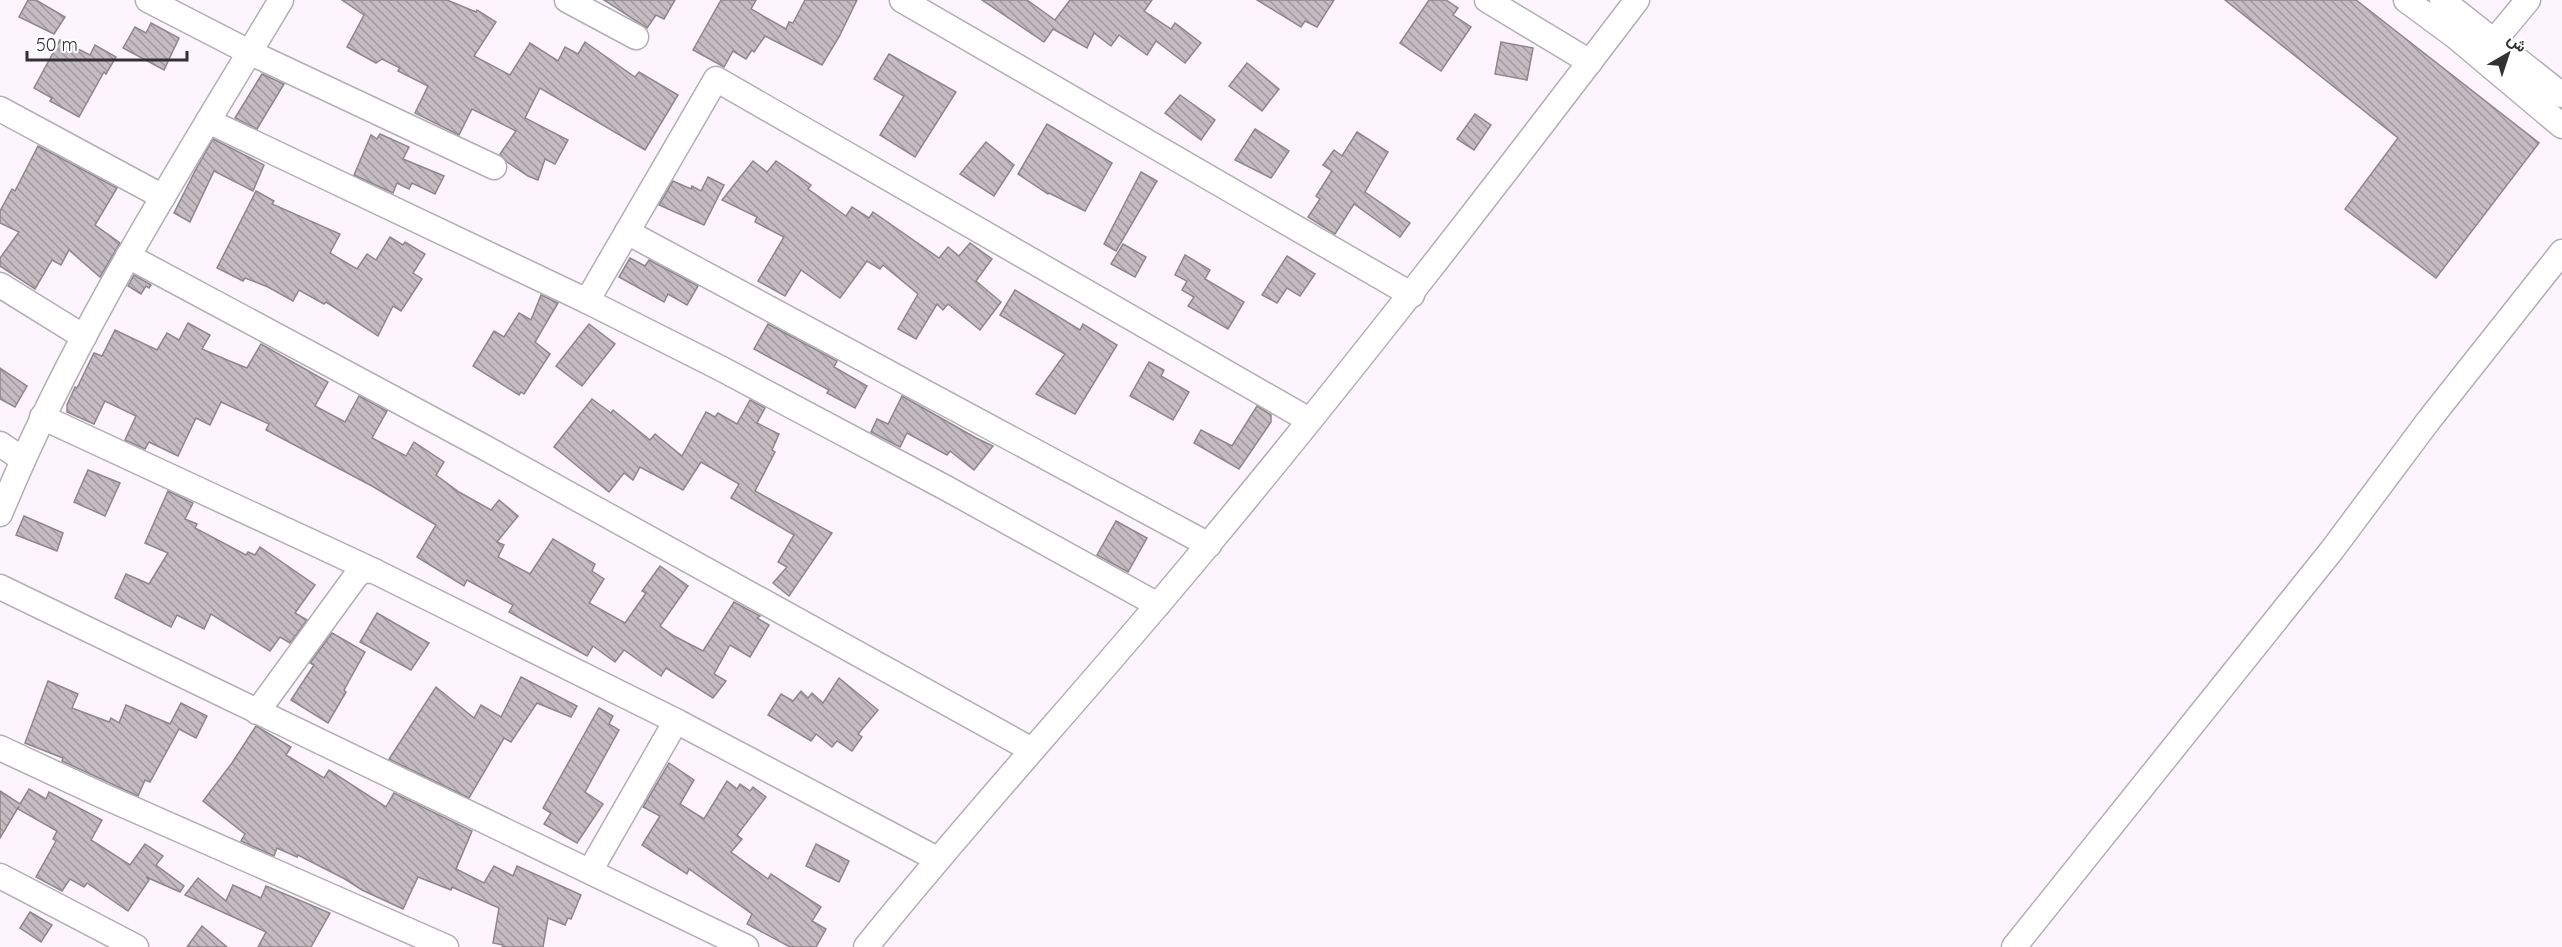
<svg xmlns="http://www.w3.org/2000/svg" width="2562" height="947" font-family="Quicksand,Vazirmatn,sans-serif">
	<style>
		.building { fill: url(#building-back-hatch); stroke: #8f868c; stroke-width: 1.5 }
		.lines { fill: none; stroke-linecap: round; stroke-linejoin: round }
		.minor-casing { stroke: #b5adb5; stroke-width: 27 }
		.minor { stroke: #fff; stroke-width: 24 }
	</style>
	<defs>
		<pattern id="building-back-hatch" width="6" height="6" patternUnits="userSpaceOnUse" patternTransform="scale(1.5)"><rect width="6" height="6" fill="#c5bbc2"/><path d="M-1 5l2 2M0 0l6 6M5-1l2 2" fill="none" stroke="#a1999e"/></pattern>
	</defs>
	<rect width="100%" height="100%" fill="#fdf5fd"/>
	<!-- building -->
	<g class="building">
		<polygon points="28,0 36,0 65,17 54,34 19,17"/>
		<polygon points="342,0 447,0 476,12 477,10 496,22 474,56 510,75 530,43 558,61 565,47 578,54 585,42 635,77 639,72 678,95 645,150 540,88 525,118 568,140 555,164 545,159 538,180 528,176 507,162 500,154 516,131 472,109 459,135 415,113 428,86 398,71 400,68 382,59 376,63 347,47 364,15"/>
		<polygon points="604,0 675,0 664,19 656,15 647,28"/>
		<polygon points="721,0 756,0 751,9 786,29 789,22 793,23 805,0 857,0 839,37 822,65 765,36 754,52 752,50 746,59 733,51 724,67 693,50"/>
		<polygon points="982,0 1027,0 1055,20 1070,0 1152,0 1144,11 1171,29 1175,23 1201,43 1185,63 1156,41 1147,55 1119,35 1111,46 1094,33 1087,48 1053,29 1044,42"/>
		<polygon points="1257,0 1334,0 1317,27 1305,21 1301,27"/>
		<polygon points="1429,0 1446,0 1458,8 1453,15 1471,27 1441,71 1400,43"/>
		<polygon points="2225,0 2356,0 2539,143 2436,278 2345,209 2398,138"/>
		<polygon points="151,23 179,38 164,70 123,48 135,27 146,33"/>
		<polygon points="60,40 90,55 95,45 116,57 106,74 104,72 79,117 50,101 52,98 34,88"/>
		<polygon points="1501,42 1533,48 1527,80 1495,74"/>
		<polygon points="889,54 956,92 915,157 880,135 904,96 874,79"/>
		<polygon points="1247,63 1279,89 1262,111 1229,86"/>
		<polygon points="262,74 284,84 257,129 235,118"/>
		<polygon points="1180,95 1215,120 1201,140 1165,113"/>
		<polygon points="1475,114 1491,125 1474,150 1457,139"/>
		<polygon points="1047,124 1112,163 1085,211 1049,193 1048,194 1018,174"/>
		<polygon points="1255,129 1289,151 1271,178 1235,160"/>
		<polygon points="1357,132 1388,152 1365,192 1410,223 1400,237 1354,204 1335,234 1308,217 1320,199 1316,196 1332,171 1323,165 1334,150 1342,156"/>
		<polygon points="380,134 409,147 403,159 444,176 435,194 412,183 409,189 397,183 393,193 354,175 371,135 377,139"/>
		<polygon points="213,139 264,165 253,191 214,171 190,222 174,213 195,171"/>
		<polygon points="986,142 1014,165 994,196 960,174"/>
		<polygon points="38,146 117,188 95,225 120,243 100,277 69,250 61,265 52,260 35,289 0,266 0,258 19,232 0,223 0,211 12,189 15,191"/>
		<polygon points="753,161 767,172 776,161 811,185 808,189 846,216 852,207 869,218 873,212 939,258 948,247 959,256 970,243 992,259 976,281 1001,302 980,330 948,304 943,310 937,304 916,339 898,329 918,294 883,265 880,269 867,261 840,298 801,270 785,296 758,281 784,237 755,222 757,217 722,200"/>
		<polygon points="1141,172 1157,181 1116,251 1104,244"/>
		<polygon points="708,177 724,185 704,225 659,205 673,181 691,189 692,186 701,191"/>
		<polygon points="256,191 274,201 272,204 340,234 330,253 357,269 367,254 376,260 390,237 403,245 405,242 425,254 413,273 422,279 401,311 393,306 378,336 326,302 324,304 299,290 293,301 268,287 245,278 243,281 217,268"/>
		<polygon points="1123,244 1146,257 1135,277 1111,264"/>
		<polygon points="1185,255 1210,270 1205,279 1244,302 1228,329 1188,306 1194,297 1182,290 1187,281 1175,275"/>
		<polygon points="1287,256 1315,274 1300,296 1287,288 1277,303 1262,295"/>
		<polygon points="630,258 645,266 649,260 698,286 687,305 668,294 664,302 619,277"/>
		<polygon points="134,275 151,285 149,288 146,286 141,294 128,286"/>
		<polygon points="1015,290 1080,330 1083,324 1117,345 1075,414 1036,394 1065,354 1000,315"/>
		<polygon points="541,295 558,303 535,342 550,354 524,394 521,392 519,395 473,366 494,331 504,337 519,313 531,320"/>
		<polygon points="188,323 210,335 202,349 227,360 247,368 261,344 328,382 315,406 345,422 359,396 387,411 372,438 406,456 414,442 444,462 436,475 459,492 491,510 499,500 518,516 497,542 504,545 498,557 530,574 553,539 595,564 592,571 604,579 589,603 625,623 646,593 642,591 660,566 688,586 660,626 674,636 703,651 734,602 760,616 757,618 769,625 750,657 730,645 714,674 726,681 713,698 666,668 661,676 624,650 615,662 593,646 587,656 509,612 513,605 467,580 464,586 417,557 436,525 372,486 266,430 269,424 221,402 210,425 196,418 178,456 149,442 145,449 125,440 136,416 105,401 94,424 67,412 67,405 75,387 77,388 94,353 102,356 115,330 157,350 167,333 179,340"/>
		<polygon points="589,324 615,344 582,386 556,366"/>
		<polygon points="768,324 837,361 834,367 867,386 855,408 827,393 829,390 754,349"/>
		<polygon points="1149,362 1164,370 1161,376 1189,392 1173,420 1130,396"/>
		<polygon points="0,368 27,386 15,407 0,399"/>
		<polygon points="902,396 976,438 993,446 974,470 950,451 947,455 907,433 900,447 871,432 877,419 888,424"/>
		<polygon points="592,399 611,413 613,410 650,440 655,434 682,456 706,412 715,417 718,413 737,424 750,400 765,408 757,423 779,434 772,450 775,452 755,491 832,533 789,596 773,583 787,567 778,562 794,535 731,498 739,484 701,462 683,490 640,467 633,480 624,473 609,492 554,447"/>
		<polygon points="1257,406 1271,415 1271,422 1239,469 1194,443 1201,430 1232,446"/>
		<polygon points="88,470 120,483 105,516 74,502"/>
		<polygon points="168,491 193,503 185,519 197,524 195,528 246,555 248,552 255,555 260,547 315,585 295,613 307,620 290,643 280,637 270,651 211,614 204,629 177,615 171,627 115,598 126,574 149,584 168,553 145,543"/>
		<polygon points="24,516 63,533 57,551 16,535"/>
		<polygon points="1116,521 1147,538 1128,572 1097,555"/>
		<polygon points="377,613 429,643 411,670 360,642"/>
		<polygon points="332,633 365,652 344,690 346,692 328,723 291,700 314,665 310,663"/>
		<polygon points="521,677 577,706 571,717 537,703 511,742 504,738 469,798 389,759 436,687 474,718 481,705 501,717"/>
		<polygon points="839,678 878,710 858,734 862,737 852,751 837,741 832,747 816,734 811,741 768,715 781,694 793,701 801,691 808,698 812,693 823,703"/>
		<polygon points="48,681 78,694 72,708 109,722 111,718 119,723 126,705 170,724 181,703 207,716 196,738 179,729 150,782 145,780 138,796 62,761 63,758 25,743"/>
		<polygon points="599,708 613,716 609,724 619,730 585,792 603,804 577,843 544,824 551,813 543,808"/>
		<polygon points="256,726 291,747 286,755 324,778 329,770 386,807 394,793 472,831 456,869 484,883 494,866 513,876 517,866 581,895 571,919 568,918 565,925 548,918 543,947 502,947 503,945 493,943 499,908 452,887 451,890 418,877 403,909 362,890 345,879 298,855 297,857 277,848 274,856 241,841 245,834 203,801 232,763"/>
		<polygon points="669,763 694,780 680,804 704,819 727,781 737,789 740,784 750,791 753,787 766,797 737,835 742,839 731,852 768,879 771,874 821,907 812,921 826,929 816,947 790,947 747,924 752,914 689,869 687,874 642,845 660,816 643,807"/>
		<polygon points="29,789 46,799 49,792 102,820 91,840 130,865 145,844 163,856 156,865 184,886 180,892 146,877 149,880 128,911 87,883 84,887 70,879 62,891 36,877 56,841 53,839 57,831 18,809 19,806 0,838 0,791 20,804"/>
		<polygon points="816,844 849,861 839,882 806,866"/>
		<polygon points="198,878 226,901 233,885 261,898 266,886 330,913 311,947 258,947 266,932 185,895"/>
		<polygon points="30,912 52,925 41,942 20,928"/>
		<polygon points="202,926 227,947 187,947"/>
	</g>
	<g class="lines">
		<!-- minor casing -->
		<g class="minor-casing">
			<g id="minor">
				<polyline points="148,0 249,52 494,167"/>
				<polyline points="567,0 636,37"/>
				<polyline points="902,0 1412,295"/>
				<polyline points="1487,0 1590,62"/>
				<polyline points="2406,0 2456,37 2562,126"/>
				<polyline points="2442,0 2562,95"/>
				<polyline points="2494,41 2528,0"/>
				<polyline points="0,109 163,197"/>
				<polyline points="208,121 587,301 720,368 946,488 1158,605"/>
				<polyline points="627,232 1209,545"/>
				<polyline points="128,256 482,446 1032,750"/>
				<polyline points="0,285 84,337"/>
				<polyline points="587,301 716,79 1309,420"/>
				<polyline points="42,417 374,571"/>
				<polyline points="0,444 22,459"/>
				<path d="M0,514c74,-181 181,-347 281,-514"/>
				<polyline points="0,587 746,947"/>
				<polyline points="257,712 356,576 364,570 374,571 676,721 937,859"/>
				<polyline points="0,748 101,795 446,947"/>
				<polyline points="590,871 676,721"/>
				<polyline points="0,876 136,947"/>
				<path d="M866,947c110,-137 230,-266 342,-402 148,-178 289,-361 429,-545"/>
				<polyline points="2014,947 2332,550 2429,420 2562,252"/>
			</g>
		</g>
		<!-- minor -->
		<use href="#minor" class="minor"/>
	</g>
	<!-- north arrow -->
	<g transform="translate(2508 54) rotate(39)" stroke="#ffffff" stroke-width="4.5" paint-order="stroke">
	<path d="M0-4.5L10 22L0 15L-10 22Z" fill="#343135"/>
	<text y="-9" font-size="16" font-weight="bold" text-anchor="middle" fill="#343135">ش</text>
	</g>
	<!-- scale -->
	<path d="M27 51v9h160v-9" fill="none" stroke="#343135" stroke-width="3"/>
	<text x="36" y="51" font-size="18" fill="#343135" stroke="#ffffff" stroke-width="4.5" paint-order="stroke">50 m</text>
</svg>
